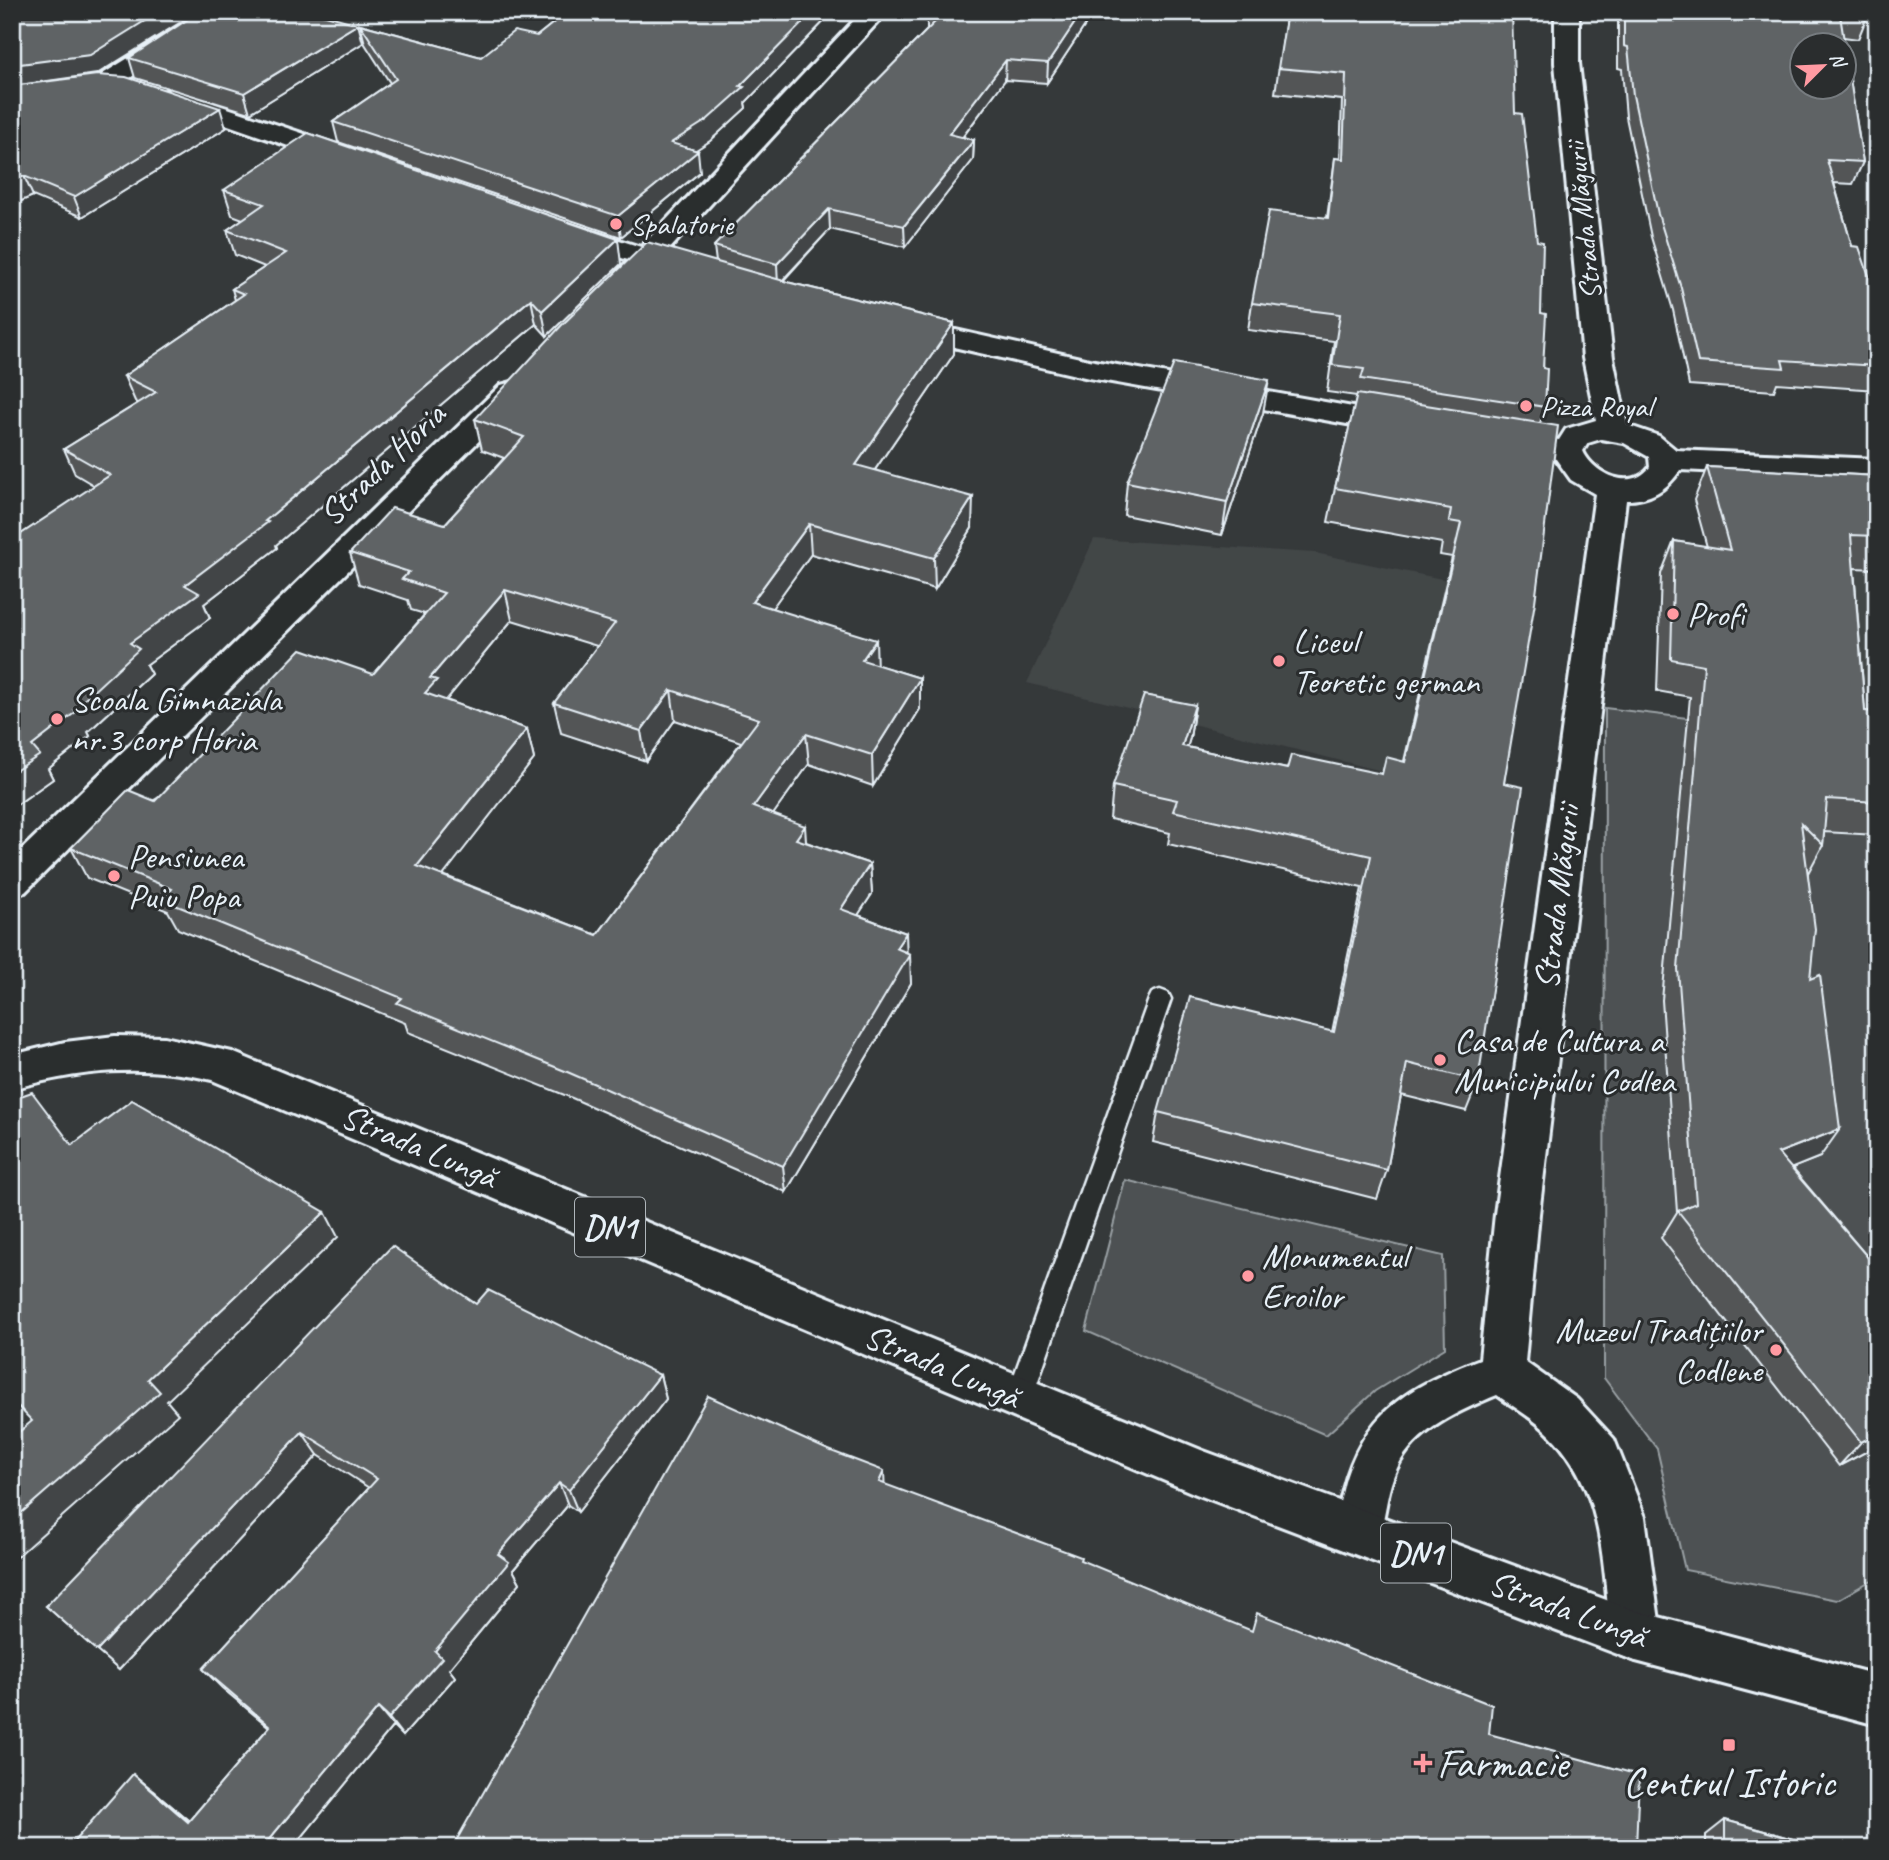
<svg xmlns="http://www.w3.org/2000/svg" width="1889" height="1860" font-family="Caveat,sans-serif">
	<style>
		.built { fill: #424647 }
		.green { fill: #4d5152; stroke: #9aa1a5; stroke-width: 2 }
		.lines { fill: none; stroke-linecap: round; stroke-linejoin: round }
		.service-casing { stroke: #e8f1f8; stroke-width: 5 }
		.minor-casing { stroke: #e8f1f8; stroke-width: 6 }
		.trunk-casing { stroke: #e8f1f8; stroke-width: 6 }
		.service { fill: #2a2d2e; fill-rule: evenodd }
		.minor { fill: #2a2d2e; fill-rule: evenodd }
		.trunk { fill: #2a2d2e; fill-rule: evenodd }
		.wall { fill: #525557; stroke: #e8f1f8; stroke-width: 2; fill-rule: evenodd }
		.shaded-wall { fill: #424547; stroke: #e8f1f8; stroke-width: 2 }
		.building { fill: #5f6365; stroke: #e8f1f8; stroke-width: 2; fill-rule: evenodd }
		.poi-dot { fill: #ff9aa2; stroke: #2a2d2e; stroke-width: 2.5 }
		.labels { text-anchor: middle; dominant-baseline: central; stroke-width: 6; stroke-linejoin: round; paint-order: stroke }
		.far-street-label { font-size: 30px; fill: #e8f1f8; stroke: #2a2d2e }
		.far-poi-label { font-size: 30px; fill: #e8f1f8; stroke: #2a2d2e; text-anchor: start }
		.shield { fill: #2a2d2e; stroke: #afb6bb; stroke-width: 2 }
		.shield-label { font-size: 33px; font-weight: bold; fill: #e8f1f8 }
		.street-label { font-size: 35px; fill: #e8f1f8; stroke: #2a2d2e }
		.poi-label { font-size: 35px; fill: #e8f1f8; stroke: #2a2d2e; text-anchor: start }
		.near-poi-label { font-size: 42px; fill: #e8f1f8; stroke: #2a2d2e; text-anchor: start }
	</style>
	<rect width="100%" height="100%" fill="#35393a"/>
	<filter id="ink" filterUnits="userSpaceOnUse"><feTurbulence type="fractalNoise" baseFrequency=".0143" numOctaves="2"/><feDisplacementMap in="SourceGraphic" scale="14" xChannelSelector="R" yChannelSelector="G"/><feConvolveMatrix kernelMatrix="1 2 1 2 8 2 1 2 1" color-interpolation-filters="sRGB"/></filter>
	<g filter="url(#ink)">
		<!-- built -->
		<g class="built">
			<polygon points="1877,509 1877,721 1870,720 1847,568 1709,561 1702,531"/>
			<polygon points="1094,539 1315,553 1530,597 1495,799 1027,683"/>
		</g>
		<!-- green -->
		<g class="green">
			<polygon points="1605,708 1877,741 1877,1577 1837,1600 1685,1570 1657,1449 1604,1378"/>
			<polygon points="1125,1180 1443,1256 1445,1348 1375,1391 1326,1435 1086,1331"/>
		</g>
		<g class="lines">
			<!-- service casing -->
			<g class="service-casing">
				<polygon id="service" points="1160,990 1168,993 1171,999 1032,1398 1028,1406 1019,1410 1010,1406 1006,1398 1149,999 1152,993"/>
			</g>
			<!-- minor casing -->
			<g class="minor-casing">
				<g id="minor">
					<polygon points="202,12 231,12 113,89 12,105 12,89 98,77"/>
					<path d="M862,12h25l-222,242 30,10 4,6 -4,6 -10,2 -33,-10c-11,12 -16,17 -32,13l-4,-6 12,-15 -69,-22 -4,-6 4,-6 10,-2 72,23z"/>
					<path d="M1555,12h24v51l34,295 14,67 32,11 17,14 201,9v20l-197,-9c-13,20 -30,30 -54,30l-87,714 -14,148 52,37 37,40 31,78 16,119 -7,18 -18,7 -18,-7 -7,-18c-9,-76 -6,-150 -66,-206 -14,-13 -33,-24 -48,-35 -36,15 -83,35 -100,73 -12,24 -11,54 -22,79l-17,7 -17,-7c-9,-21 -3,-36 2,-57 20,-79 66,-103 137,-131l15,-145 100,-720 -24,-14 -15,-21 -64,-10 -4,-7 4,-7 11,-3 56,8 7,-11 30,-9 -13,-62 -28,-295zM1601,439l23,4 25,14 1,10c-18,25 -56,8 -67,-16l5,-8z"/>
					<polygon points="171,89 355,151 359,157 355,163 337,163 162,102 158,97 162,92"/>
					<polygon points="902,318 1089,360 1403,416 1414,418 1418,425 1414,432 1403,434 1089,378 892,333 888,327 892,321"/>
					<polygon points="512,382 523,385 527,391 523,397 25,892 12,896 12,859 501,385"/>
				</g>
			</g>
			<!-- trunk casing -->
			<g class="trunk-casing">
				<path id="trunk" d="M115,1036l49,1 68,15 969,398 435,161 241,64v50l-241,-64 -440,-167 -984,-414c-69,-16 -132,-10 -200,9v-34l53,-13z"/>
			</g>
			<!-- service -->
			<use href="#service" class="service"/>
			<!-- minor -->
			<use href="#minor" class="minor"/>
			<!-- trunk -->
			<use href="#trunk" class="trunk"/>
		</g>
		<!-- wall -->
		<g class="wall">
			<polygon points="567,12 833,12 745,103 746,108 710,141 695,150 700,172 621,237 338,142 333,122 390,83 365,44 360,24 481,57 537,36"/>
			<path d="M1094,12l-47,71 -42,-3 -42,57 11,3 -1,20 -68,87 -75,-18 -47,52 171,42v31l-79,116 97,58 -37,61 -124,-35 -39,54 105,57 43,13v31l-47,77 -64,-22 -36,50 33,28 64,22 2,30 -14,21 48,18v20l5,30 -125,209 -214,-94 -164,-66 -3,-9 -227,-94 -10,-18 -81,-33 -16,-30 302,-174 52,-60 -14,-4 -3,-10 -49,-16 -9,-31 95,-29 59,-66 -22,-8 -7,-31 241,-157 -2,-16 213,-216v-17zM512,620l85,26 -43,57 7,30 85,28 29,-41 66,22 -144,193 -154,-60 91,-116 -7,-30 -81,-29z"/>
			<polygon points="1287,12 1515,113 1541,313 1545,407 1540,423 1504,783 1478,1081 1466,1111 1401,1095 1387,1170 1377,1199 1153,1142 1158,1112 1332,1032 1362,888 1168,844 1170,833 1110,819 1113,786 1195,705 1190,738 1187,747 1287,769 1381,774 1404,761 1452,557 1440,555 1442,543 1328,522 1335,488 1357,396 1327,392 1334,341 1248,330 1252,303 1327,218 1335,158 1340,159 1342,100 1275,93"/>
			<polygon points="1618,12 1866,12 1867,17 1858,39 1843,37 1863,162 1853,184 1834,183 1852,246 1877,299 1877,390 1777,383 1774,391 1689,385 1673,310 1651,237 1626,117 1622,69 1618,68"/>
			<polygon points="363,43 250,113 135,78 129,58"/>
			<polygon points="12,86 226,128 82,217 33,196 12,205"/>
			<polygon points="224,190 621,264 547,336 536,324 276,545 277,548 204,604 210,618 146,665 151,674 88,732 90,736 48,769 53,779 12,808 12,540 95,486 75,474 64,449 138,403 135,401 124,376 235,300 232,289 265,267 235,255 227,230 243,219 232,215"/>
			<polygon points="1263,413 1222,535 1124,515 1127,482"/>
			<polygon points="1707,467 1877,476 1877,569 1854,568 1865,711 1877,712 1877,835 1824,832 1823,845 1808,873 1810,979 1820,1157 1792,1168 1877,1268 1877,1446 1839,1466 1661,1238 1677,1212 1662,1000 1690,697 1657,691 1661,574 1674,541 1707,547 1694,500"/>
			<polygon points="476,1304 660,1375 666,1399 578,1512 568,1505 513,1570 520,1583 449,1669 455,1677 403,1736 393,1726 293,1848 68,1848 154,1791 189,1821 269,1727 222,1688 203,1669 369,1488 318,1455 119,1670 46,1606"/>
			<polygon points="1725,1820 1825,1848 1706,1848 1706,1835"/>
		</g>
		<!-- shaded-wall -->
		<g class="shaded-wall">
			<polygon points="159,12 197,12 97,74 12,86 12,65"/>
			<polygon points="813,12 833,12 745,103 746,108 710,141 674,164 671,143 740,86"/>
			<polygon points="1082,12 1094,12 1047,83 1048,63"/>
			<polygon points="358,24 363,43 250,113 244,93"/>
			<polygon points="1006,60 1005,80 949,155 949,134"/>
			<polygon points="220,108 226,128 82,217 74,197"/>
			<polygon points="974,140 973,160 905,247 904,226"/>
			<polygon points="698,151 700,172 621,237 618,216"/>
			<polygon points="24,176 33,196 12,205 12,181"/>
			<polygon points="829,209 830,229 778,285 777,264"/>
			<polygon points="618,239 621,264 547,336 542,311"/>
			<polygon points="531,299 536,324 276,545 277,548 204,604 210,618 146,665 151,674 88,732 90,736 48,769 53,779 12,808 12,773 32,746 185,585 265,521"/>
			<polygon points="954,323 954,354 857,496 856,465"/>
			<polygon points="1269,380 1263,413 1222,535 1227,502"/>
			<polygon points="973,497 972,528 935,589 934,558"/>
			<polygon points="809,524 811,554 755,632 752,602"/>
			<polygon points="505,590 512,620 444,703 425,693 430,678"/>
			<polygon points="876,640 877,670 862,660"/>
			<polygon points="920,678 920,709 873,786 872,755"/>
			<polygon points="671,690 675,720 646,761 641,731"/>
			<polygon points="1195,705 1190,738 1178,779 1182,746"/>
			<polygon points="527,729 534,759 428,895 417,866"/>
			<polygon points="806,734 809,764 757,837 753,807"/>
			<polygon points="805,826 807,856 796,839"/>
			<polygon points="870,864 872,894 843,938 841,909"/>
			<polygon points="906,933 907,961 910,954 911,983 786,1192 783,1166 896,948"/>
			<polygon points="1840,1129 1820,1157 1760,1181 1778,1153"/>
			<polygon points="325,1212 338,1237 167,1401 178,1414 12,1561 12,1521 148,1379"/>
			<polygon points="660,1375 666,1399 578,1512 569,1490"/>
			<polygon points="302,1432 318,1455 119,1670 97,1651"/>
			<polygon points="1877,1434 1877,1446 1839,1466 1861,1442"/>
			<polygon points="884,1471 885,1495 879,1482"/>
			<polygon points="559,1483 568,1505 513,1570 520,1583 449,1669 455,1677 403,1736 389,1718 435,1651 498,1554"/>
			<polygon points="378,1708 393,1726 293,1848 262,1848"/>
			<polygon points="133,1774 154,1791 208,1837 188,1822"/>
		</g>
		<!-- building -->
		<g class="building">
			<polygon points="12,12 159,12 90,55 12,65"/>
			<polygon points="199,12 315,12 358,24 244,93 129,58"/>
			<polygon points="567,12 813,12 740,86 744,87 707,120 671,143 698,151 618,216 333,122 396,79 360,24 481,57 514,31 537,36"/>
			<polygon points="928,12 1082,12 1048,63 1006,60 949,134 974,140 904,226 829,209 777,264 714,246 935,22 927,13"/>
			<polygon points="1287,12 1512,12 1515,113 1522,114 1537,241 1543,242 1541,313 1546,314 1543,368 1547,369 1545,407 1361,379 1364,369 1332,365 1340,314 1252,303 1269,211 1328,218 1335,158 1343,159 1346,74 1278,68"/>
			<path d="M1624,12h242l1,5 -27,-2 23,147 -36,-2 25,86 7,1 18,52v67l-95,-6 2,8 -86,-6 -17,-74 -23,-74 -25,-119 -5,-48 -4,-1zM1802,46h42v42h-42z"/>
			<polygon points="97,75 126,77 220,108 74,197 24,176 12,181 12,86"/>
			<polygon points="308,133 618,239 542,311 531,299 265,521 268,522 185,585 199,593 130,643 139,649 74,709 77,711 32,746 40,755 12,773 12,540 110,475 64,449 156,392 124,376 244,294 232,289 286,253 227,230 264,204 224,190"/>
			<path d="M647,242l144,41 163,40 -98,142 117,32 -39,61 -125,-34 -57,78 124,38 -14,20 58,18 -48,77 -66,-21 -53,73 52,19 -9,13 74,25 -29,45 65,24 -10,15 14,6 -127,212 -218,-95 -168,-68 5,-5 -239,-98 9,-11 -101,-41 57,-58 27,11 146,-152 72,25 71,-81 -42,-14 7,-7 -59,-19 42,-45 53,16 79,-87 -49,-18 86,-93zM505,590l110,33 -61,80 87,28 30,-41 88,29 -162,216 -180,-69 110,-137 -102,-36 12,-13 -7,-2z"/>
			<polygon points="1174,363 1269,380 1227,502 1127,482"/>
			<polygon points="1357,394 1558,426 1535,602 1504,783 1523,787 1478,1081 1407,1063 1387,1170 1158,1112 1190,997 1334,1032 1371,856 1173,811 1177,800 1113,786 1144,695 1195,705 1182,746 1287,769 1291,755 1382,774 1386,757 1405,762 1461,523 1449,521 1451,509 1335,488"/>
			<polygon points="1707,467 1877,476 1877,536 1851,535 1865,711 1877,712 1877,802 1827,799 1823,845 1801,823 1815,929 1810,979 1820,975 1840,1129 1778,1153 1877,1268 1877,1434 1861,1442 1678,1211 1696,1203 1678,969 1704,665 1671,659 1674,541 1730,550"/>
			<polygon points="32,1092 72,1145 132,1100 325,1212 148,1379 160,1392 12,1521 12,1438 32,1421 12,1400 12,1099"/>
			<polygon points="392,1246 476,1304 488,1290 660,1375 569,1490 559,1483 498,1554 509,1562 435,1651 442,1658 389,1718 378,1708 262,1848 228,1848 227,1846 226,1848 68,1848 133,1774 188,1822 270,1726 203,1669 377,1479 302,1432 97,1651 46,1606"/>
			<polygon points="708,1396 826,1449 884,1471 879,1482 1081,1557 1080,1560 1252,1631 1257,1613 1492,1705 1489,1734 1639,1775 1636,1848 452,1848"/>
			<polygon points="1725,1820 1825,1848 1725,1848"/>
		</g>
	</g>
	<!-- markers -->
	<g class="poi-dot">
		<circle cx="616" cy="224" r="7"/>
		<circle cx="1526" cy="406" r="7"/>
		<circle cx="1673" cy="614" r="7"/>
		<circle cx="1279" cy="661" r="7"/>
		<circle cx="57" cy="719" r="7"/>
		<circle cx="114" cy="876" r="7"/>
		<circle cx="1440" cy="1060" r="7"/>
		<circle cx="1248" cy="1276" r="7"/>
		<circle cx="1776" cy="1350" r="7"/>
		<rect x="1722" y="1738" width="14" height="14" rx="3.5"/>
		<path d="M1419.5 1752.5h7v7h7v7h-7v7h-7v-7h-7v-7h7z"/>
	</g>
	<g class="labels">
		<!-- far-street labels -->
		<g class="far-street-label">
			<text transform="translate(1583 221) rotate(-96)">Strada Măgurii</text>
		</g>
		<!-- far-poi labels -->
		<g class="far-poi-label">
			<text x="630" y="224">Spalatorie</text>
			<text x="1540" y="406">Pizza Royal</text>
		</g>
		<!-- shield labels -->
		<g class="shield">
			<rect x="575" y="1197.5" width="70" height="59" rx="5"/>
			<rect x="1381" y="1523.5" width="70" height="59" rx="5"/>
		</g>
		<g class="shield-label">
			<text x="610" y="1227">DN1</text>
			<text x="1416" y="1553">DN1</text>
		</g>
		<!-- street labels -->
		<g class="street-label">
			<text transform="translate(382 464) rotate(-44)">Strada Horia</text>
			<text transform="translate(1557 897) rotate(-83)">Strada Măgurii</text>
			<text transform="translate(419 1146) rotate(23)">Strada Lungă</text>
			<text transform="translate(942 1366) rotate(23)">Strada Lungă</text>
			<text transform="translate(1568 1609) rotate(20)">Strada Lungă</text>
		</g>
		<!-- poi labels -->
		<g class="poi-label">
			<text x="1687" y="614">Profi</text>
			<text x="1293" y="641">Liceul<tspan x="1293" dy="40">Teoretic german</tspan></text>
			<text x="71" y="699">Scoala Gimnaziala<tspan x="71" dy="40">nr.3 corp Horia</tspan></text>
			<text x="128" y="856">Pensiunea<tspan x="128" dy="40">Puiu Popa</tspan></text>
			<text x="1454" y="1040">Casa de Cultura a<tspan x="1454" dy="40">Municipiului Codlea</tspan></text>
			<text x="1262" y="1256">Monumentul<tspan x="1262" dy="40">Eroilor</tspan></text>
			<text x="1762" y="1330" text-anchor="end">Muzeul Tradițiilor<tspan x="1762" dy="40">Codlene</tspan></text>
		</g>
		<!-- near-poi labels -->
		<g class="near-poi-label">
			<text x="1437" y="1763">Farmacie</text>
			<text x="1729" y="1782" text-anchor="middle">Centrul Istoric</text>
		</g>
	</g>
	<!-- margin -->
	<rect width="1889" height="1860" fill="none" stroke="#2a2d2e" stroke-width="42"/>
	<rect x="21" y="21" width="1847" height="1818" fill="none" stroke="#e8f1f8" stroke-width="2.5" filter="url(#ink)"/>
	<!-- north arrow -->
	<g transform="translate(1823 66) rotate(66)"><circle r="33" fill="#2a2d2e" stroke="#767b7f" stroke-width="2"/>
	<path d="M0-5L12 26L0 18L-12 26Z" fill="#ff9aa2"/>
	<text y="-10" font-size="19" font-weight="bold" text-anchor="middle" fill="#e8f1f8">N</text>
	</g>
</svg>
